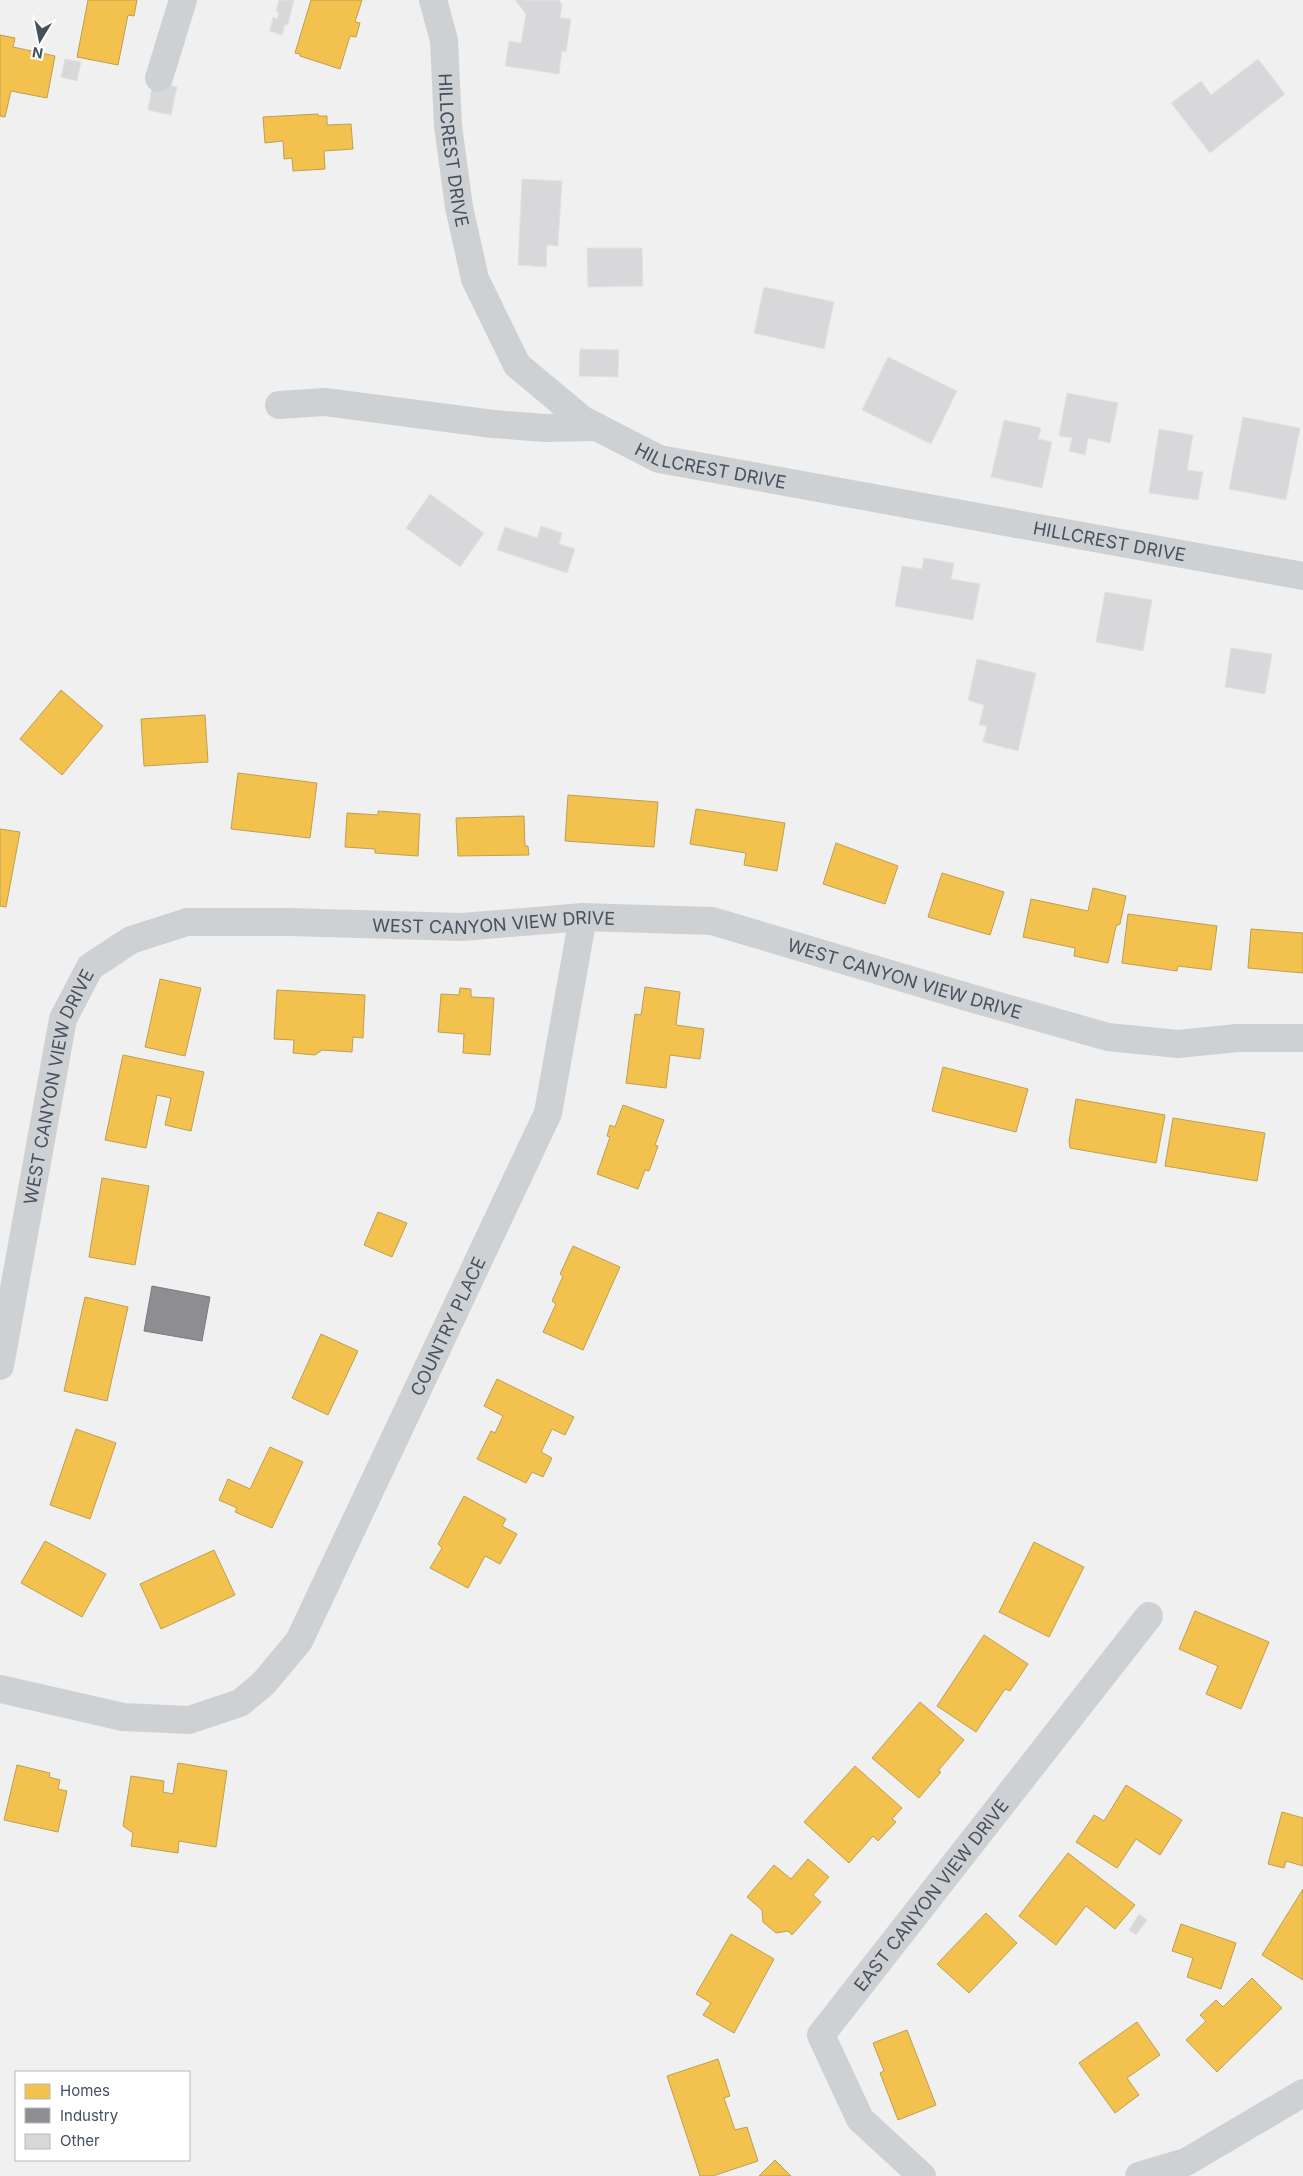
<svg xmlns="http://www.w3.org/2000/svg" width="1303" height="2176" font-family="Inter,sans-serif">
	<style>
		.homes { fill: #f2c14e; stroke: #be9f52 }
		.industry { fill: #8d8d92; stroke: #787b82 }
		.building { fill: #d8d8da; stroke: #e2e2e3 }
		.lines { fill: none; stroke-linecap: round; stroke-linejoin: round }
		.minor { stroke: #ced1d4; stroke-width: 28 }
		.labels { text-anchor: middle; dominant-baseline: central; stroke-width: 5; stroke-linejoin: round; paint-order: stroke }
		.street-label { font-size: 18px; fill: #46515d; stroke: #fff }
	</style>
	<rect width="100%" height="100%" fill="#f1f0f0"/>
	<!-- homes -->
	<g class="homes">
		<polygon points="88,0 137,0 134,16 128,15 118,65 77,57"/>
		<polygon points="311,0 362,0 355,22 360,23 356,37 350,36 340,69 300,56 300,54 295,53"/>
		<polygon points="0,35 15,38 13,47 55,56 47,98 11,91 5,117 0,116"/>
		<polygon points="318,114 318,116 327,116 327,125 351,124 353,149 324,151 325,169 293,171 292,158 284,159 283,141 265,143 263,117"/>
		<polygon points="61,690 103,726 62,775 20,739"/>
		<polygon points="205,715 208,762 144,766 141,719"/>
		<polygon points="238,773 317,783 310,838 231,829"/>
		<polygon points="568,795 658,802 654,847 565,841"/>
		<polygon points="696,809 785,823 777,871 744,865 746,853 690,844"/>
		<polygon points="378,811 420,814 418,856 375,853 375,849 345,847 347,813 378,815"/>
		<polygon points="524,816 525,846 528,846 529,855 458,856 456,818"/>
		<polygon points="0,829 20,832 6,907 0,906"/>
		<polygon points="836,843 898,866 885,904 823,884"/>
		<polygon points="942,873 1004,892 990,935 928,917"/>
		<polygon points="1093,888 1126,896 1120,924 1116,926 1108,963 1074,956 1075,948 1023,937 1031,899 1088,911"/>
		<polygon points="1128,914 1217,926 1211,970 1178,966 1177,971 1122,963"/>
		<polygon points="1251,929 1303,933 1303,973 1248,968"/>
		<polygon points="160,979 201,988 185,1056 145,1047"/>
		<polygon points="645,987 680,992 676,1025 704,1029 700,1059 670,1055 666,1088 626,1083 635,1014 641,1015"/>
		<polygon points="460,988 471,989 471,997 494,998 490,1055 463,1053 464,1034 438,1032 441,994 459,995"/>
		<polygon points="277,990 365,995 363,1038 353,1037 352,1052 322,1050 315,1055 293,1053 294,1040 274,1039"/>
		<polygon points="123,1055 204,1072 191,1131 165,1125 171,1098 157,1095 146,1148 105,1140"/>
		<polygon points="943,1067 1028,1089 1016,1132 932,1111"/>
		<polygon points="1076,1099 1165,1115 1156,1163 1070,1148 1069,1141"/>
		<polygon points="623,1105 664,1120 655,1145 658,1146 649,1171 645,1170 638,1189 597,1174 610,1137 607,1136 610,1125 615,1127"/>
		<polygon points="1173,1118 1265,1133 1257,1181 1165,1166"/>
		<polygon points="102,1178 149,1186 135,1265 89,1257"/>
		<polygon points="378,1212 407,1223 392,1257 364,1245"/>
		<polygon points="573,1246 620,1267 583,1350 543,1332 556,1304 552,1301 563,1276 560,1274"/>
		<polygon points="85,1297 128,1307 107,1401 64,1391"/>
		<polygon points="321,1334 358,1351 328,1415 292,1398"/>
		<polygon points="497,1379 574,1417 565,1435 552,1429 541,1452 552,1458 543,1477 532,1472 526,1483 477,1459 491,1431 495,1433 503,1416 484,1406"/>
		<polygon points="76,1429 116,1443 90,1519 50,1505"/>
		<polygon points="270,1447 303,1462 272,1528 235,1512 237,1508 219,1500 228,1479 250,1489"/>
		<polygon points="464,1496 506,1519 502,1526 517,1534 500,1564 485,1556 468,1588 430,1568 442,1548 438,1544"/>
		<polygon points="45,1541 106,1574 82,1617 21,1583"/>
		<polygon points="1034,1542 1084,1567 1049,1637 999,1612"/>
		<polygon points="214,1550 235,1595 161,1629 140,1584"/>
		<polygon points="1195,1611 1269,1642 1241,1709 1206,1694 1218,1666 1179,1649"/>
		<polygon points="984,1635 1028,1664 1010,1691 1005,1689 976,1732 937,1706"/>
		<polygon points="920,1702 964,1740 938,1771 941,1772 919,1798 872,1758"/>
		<polygon points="178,1763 227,1771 216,1847 179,1841 178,1853 131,1846 133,1833 123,1826 131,1776 164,1781 163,1792 173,1794"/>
		<polygon points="17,1765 50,1773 49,1777 60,1780 58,1789 67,1791 58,1832 4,1820"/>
		<polygon points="855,1766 902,1808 892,1819 896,1822 878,1841 873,1836 849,1863 804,1822"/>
		<polygon points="1126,1785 1182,1820 1160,1855 1136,1839 1117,1868 1076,1842 1094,1815 1104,1821"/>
		<polygon points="1282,1812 1303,1818 1303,1866 1286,1861 1284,1868 1268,1864"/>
		<polygon points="1068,1853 1135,1905 1115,1929 1086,1906 1056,1945 1019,1916"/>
		<polygon points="808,1859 829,1877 813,1895 821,1902 792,1935 788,1931 776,1933 763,1922 762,1910 747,1897 774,1865 791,1879"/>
		<polygon points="1303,1889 1303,1980 1262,1955"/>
		<polygon points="986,1913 1017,1943 969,1993 937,1964"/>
		<polygon points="1181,1924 1236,1943 1221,1989 1187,1977 1193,1958 1172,1951"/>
		<polygon points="731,1934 774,1959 734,2033 703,2015 711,2003 696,1994"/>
		<polygon points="1252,1978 1282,2008 1217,2072 1186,2040 1206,2021 1200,2015 1216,2000 1223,2007"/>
		<polygon points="1137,2022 1160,2055 1127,2078 1139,2095 1115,2113 1079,2063"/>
		<polygon points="907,2030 936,2105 898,2120 880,2073 884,2071 873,2043"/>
		<polygon points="718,2059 730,2096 724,2098 735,2130 747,2127 758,2161 713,2176 700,2176 667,2076"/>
		<polygon points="775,2160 791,2176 759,2176"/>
	</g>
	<!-- industry -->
	<polygon class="industry" points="152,1286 210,1297 202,1341 144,1331"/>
	<!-- building -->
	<g class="building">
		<polygon points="279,0 294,0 288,25 285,24 282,35 270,31 273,17 277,19 279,13 276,11"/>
		<polygon points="515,0 559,0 562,5 560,18 571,19 566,52 562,51 559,74 505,66 509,41 521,43 526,14"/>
		<polygon points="65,59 81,62 77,81 61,77"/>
		<polygon points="1258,59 1285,94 1210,153 1171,103 1201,81 1211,95"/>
		<polygon points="153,82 177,87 171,115 148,110"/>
		<polygon points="522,179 562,181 558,246 547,245 546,267 518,265"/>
		<polygon points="587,248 642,248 643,286 588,287"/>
		<polygon points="764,287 834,302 824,349 754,333"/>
		<polygon points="580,349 619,350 618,377 579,376"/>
		<polygon points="888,357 957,391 931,444 862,410"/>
		<polygon points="1067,393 1118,403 1110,443 1088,438 1085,455 1069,451 1072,438 1059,436"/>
		<polygon points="1243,417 1300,428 1286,500 1229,489"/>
		<polygon points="1004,420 1041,428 1038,439 1052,442 1042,488 991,477"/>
		<polygon points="1159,429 1193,435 1187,470 1203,472 1198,500 1149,493"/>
		<polygon points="430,494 484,533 460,567 406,528"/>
		<polygon points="541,526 562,533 559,544 575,549 567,573 497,550 505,527 537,538"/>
		<polygon points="924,558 954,563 951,579 980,584 973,620 895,606 902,566 922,569"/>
		<polygon points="1105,592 1152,600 1143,651 1096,642"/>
		<polygon points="1231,648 1272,654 1265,694 1225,687"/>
		<polygon points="977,659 1036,673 1018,751 983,742 987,726 979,725 984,705 968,700"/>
		<polygon points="1139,1914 1147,1920 1136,1935 1129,1930"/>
	</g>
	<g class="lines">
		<!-- minor -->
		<g class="minor">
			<path id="s1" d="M433,0l11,40 4,86 11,81 16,72 42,86 66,55 76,39 644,117"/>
			<polyline points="159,78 183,0"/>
			<polyline points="279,405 325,402 493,424 545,428 597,427"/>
			<path id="s2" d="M0,1366l63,-347 27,-52 41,-27 56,-18h101l174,5 121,-10 129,4 262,78 134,38 70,7 59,-6h66"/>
			<path id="s3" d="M0,1689l123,28 66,3 51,-17 23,-19 36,-43 249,-528 35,-196"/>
			<path id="s4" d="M922,2176l-62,-57 -39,-84 328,-419"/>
			<polyline points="1139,2176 1186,2162 1303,2093"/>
		</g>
	</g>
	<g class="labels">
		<!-- street labels -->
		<g class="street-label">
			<text stroke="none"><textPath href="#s1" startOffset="152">HILLCREST DRIVE</textPath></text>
			<text stroke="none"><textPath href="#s1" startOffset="602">HILLCREST DRIVE</textPath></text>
			<text stroke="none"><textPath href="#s1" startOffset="1008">HILLCREST DRIVE</textPath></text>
			<text stroke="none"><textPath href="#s2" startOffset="826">WEST CANYON VIEW DRIVE</textPath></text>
			<text stroke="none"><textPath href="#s2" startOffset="1246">WEST CANYON VIEW DRIVE</textPath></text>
			<text stroke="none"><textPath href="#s2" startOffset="286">WEST CANYON VIEW DRIVE</textPath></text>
			<text stroke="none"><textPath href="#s3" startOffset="680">COUNTRY PLACE</textPath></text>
			<text stroke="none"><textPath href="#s4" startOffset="355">EAST CANYON VIEW DRIVE</textPath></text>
		</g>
	</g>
	<!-- legend -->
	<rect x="15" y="2071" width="175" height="90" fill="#ffffff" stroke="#b5b9be"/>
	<rect x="25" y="2084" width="25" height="15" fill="#f2c14e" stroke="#b5b9be"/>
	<text x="60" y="2096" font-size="15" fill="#46515d">Homes</text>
	<rect x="25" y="2108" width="25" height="15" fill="#8d8d92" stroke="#b5b9be"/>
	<text x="60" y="2121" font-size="15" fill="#46515d">Industry</text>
	<rect x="25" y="2134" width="25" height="15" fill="#d8d8da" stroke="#b5b9be"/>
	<text x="60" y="2146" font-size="15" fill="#46515d">Other</text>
	<!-- north arrow -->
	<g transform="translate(40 40) rotate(190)" stroke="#ffffff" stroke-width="4" paint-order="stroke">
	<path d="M0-4L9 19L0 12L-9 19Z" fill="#46515d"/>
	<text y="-8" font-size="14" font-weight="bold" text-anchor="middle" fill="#46515d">N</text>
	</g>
</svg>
